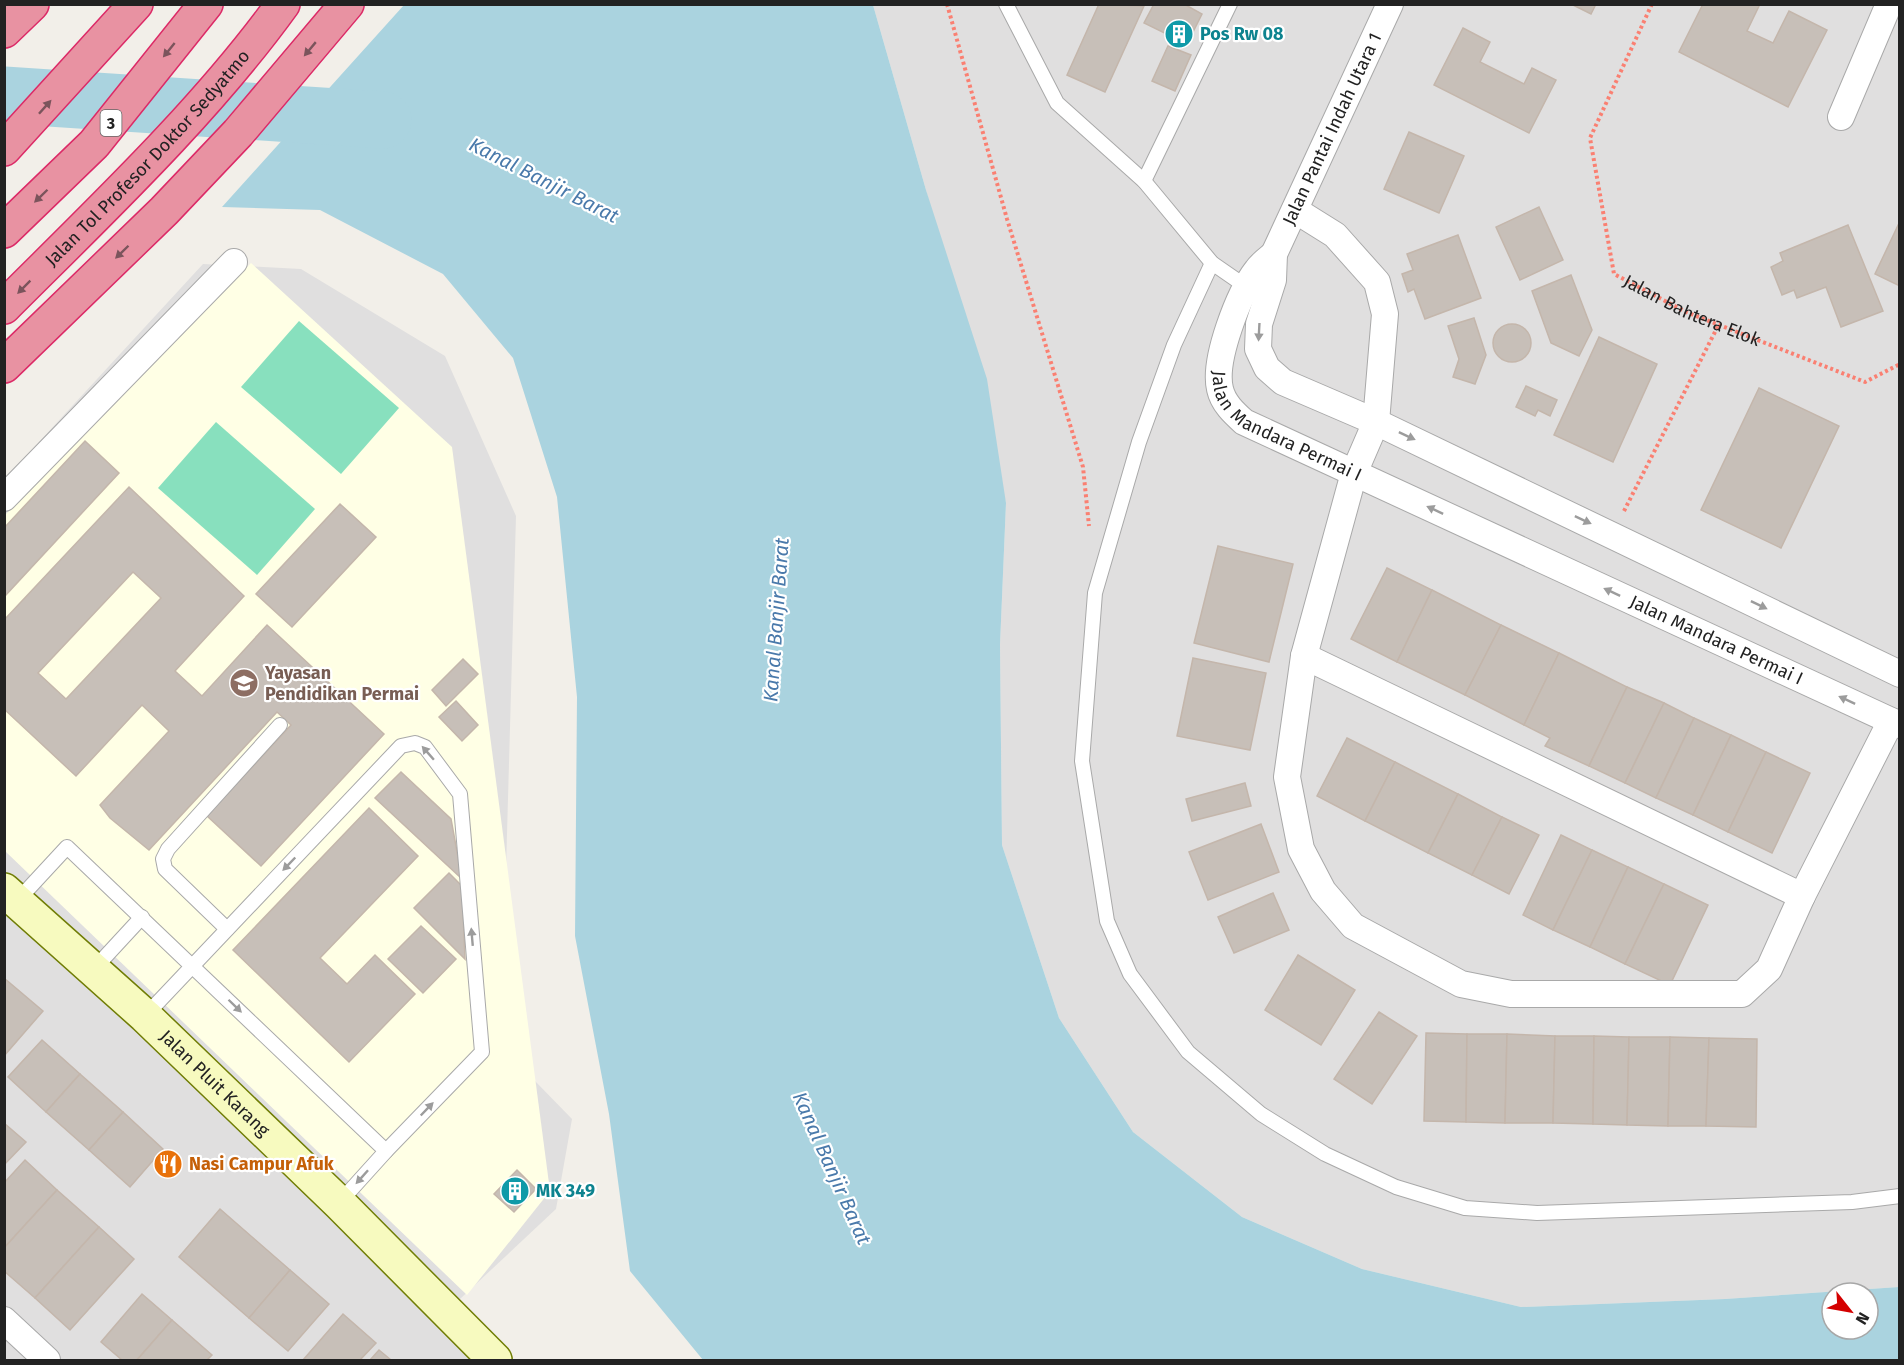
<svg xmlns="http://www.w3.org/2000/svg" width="1904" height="1365" font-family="'Fira Sans',sans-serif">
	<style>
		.residential { fill: #e0dfdf }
		.education { fill: #ffffe5 }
		.pitch { fill: #88e0be }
		.water { fill: #aad3df; fill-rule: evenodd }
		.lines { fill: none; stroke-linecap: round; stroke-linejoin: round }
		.river { stroke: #aad3df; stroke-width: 57 }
		.building { fill: #c7bfb8; stroke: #c4b6ab; stroke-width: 1.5; fill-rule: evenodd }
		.lane-casing { stroke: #a9a9a9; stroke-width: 16 }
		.street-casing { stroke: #a9a9a9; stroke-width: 28 }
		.secondary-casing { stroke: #707d05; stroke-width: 36 }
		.highway-casing { stroke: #dc2a67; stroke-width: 36 }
		.path { stroke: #fa8072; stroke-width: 4; stroke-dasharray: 3 3; stroke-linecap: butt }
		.lane { stroke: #fff; stroke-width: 14 }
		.street { stroke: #fff; stroke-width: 26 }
		.secondary { stroke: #f7fabf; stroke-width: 33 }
		.highway { stroke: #e892a2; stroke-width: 33 }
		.oneway { fill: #7b545c }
		.oneway2 { fill: #9c9c9c }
		.labels { text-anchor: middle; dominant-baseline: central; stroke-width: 4.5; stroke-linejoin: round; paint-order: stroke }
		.shield { fill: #fff; stroke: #646464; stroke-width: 1.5 }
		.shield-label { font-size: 16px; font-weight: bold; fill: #222 }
		.culture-label { font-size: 18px; font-weight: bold; fill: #0d838f; stroke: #fff; text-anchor: start }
		.street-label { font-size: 18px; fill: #222; stroke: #fff }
		.education-label { font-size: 18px; font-weight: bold; fill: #785e54; stroke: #fff; text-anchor: start }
		.food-label { font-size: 18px; font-weight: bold; fill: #c56008; stroke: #fff; text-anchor: start }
		.water-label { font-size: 20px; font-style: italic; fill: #4a7aab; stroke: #fff }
	</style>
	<rect width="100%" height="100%" fill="#f2efe9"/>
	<!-- residential -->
	<g class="residential">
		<polygon points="873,5 1899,5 1899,1287 1725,1299 1521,1307 1362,1269 1242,1217 1133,1132 1059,1018 1002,845 1000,645 1006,503 926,190"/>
		<polygon points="203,264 301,269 445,356 516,516 501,1046 572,1119 556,1209 444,1314 491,1360 5,1360 4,480"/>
	</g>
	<!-- education -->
	<polygon class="education" points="251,263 452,447 550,1191 467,1295 5,851 4,516"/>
	<!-- pitch -->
	<g class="pitch">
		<polygon points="299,321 399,408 341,474 241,387"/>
		<polygon points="216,422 315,509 257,575 158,488"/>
	</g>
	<!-- water -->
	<path class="water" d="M404,5h469l53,185 61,189 19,124 -6,142 2,200 57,173 74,114 109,85 120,52 159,38 204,-8 174,-12v73h-1196l-73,-89 -21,-157 -34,-178 2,-239 -20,-200 -44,-139 -70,-84 -123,-64 -98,-3zM1832,1293h36v36h-36z"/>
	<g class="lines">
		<!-- river -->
		<polyline class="river" points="4,95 383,120"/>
	</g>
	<!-- building -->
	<g class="building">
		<polygon points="1099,4 1144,6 1105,92 1067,75"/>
		<polygon points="1154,4 1184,4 1202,14 1187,44 1144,23"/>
		<polygon points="1571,4 1596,4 1591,14"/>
		<polygon points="1703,4 1760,4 1747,31 1773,43 1789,11 1827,30 1788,107 1679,52"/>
		<polygon points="1463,28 1490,42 1480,62 1524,84 1532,68 1556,80 1529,133 1434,85"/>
		<polygon points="1168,46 1191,55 1175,91 1152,81"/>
		<polygon points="1409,132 1464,156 1439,213 1384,189"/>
		<polygon points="1539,207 1563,260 1520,280 1496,227"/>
		<polygon points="1900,221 1900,286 1875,274"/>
		<polygon points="1848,225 1883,311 1841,327 1826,287 1797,298 1794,290 1782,295 1771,267 1783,261 1780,253"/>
		<polygon points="1458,235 1481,298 1425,319 1414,289 1408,292 1402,274 1413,270 1407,254"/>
		<polygon points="1571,275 1592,330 1579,356 1551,343 1532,291"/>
		<polygon points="1474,318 1486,355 1475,384 1453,377 1459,359 1448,326"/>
		<circle cx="1512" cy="343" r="19"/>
		<polygon points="1599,337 1657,364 1613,462 1554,435"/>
		<polygon points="1526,386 1557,400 1550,416 1538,410 1535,416 1516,407"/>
		<polygon points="1759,388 1839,426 1781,548 1701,510"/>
		<polygon points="85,441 119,473 4,597 4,528"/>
		<path d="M129,487l115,109 -69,75 27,25 65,-71 117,109 -123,132 -54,-50 84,-91 -14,-13 -128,138 -39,-32 -10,-13 69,-74 -27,-26 -66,71 -72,-67v-89zM133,572l28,26 -95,101 -28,-26z"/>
		<polygon points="340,504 376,537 292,627 256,594"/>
		<polygon points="1218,546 1293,564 1269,662 1194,643"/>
		<polygon points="1387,568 1432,590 1397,662 1351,639"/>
		<polygon points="1432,590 1501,625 1465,695 1397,662"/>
		<polygon points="1501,625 1559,653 1524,725 1465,695"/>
		<polygon points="1559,653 1627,687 1589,766 1545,746 1550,738 1524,725"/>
		<polygon points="1193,658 1266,673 1250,750 1177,736"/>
		<polygon points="463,659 478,674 446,706 432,690"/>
		<polygon points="1627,687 1664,703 1625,783 1589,766"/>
		<polygon points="456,701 478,725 462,741 439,717"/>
		<polygon points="1664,703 1694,718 1656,798 1625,783"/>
		<polygon points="1694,718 1731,735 1693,815 1656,798"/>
		<polygon points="1731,735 1766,752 1728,832 1693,815"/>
		<polygon points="1347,738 1395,762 1365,821 1317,796"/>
		<polygon points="1766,752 1810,773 1772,853 1728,832"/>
		<polygon points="1395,762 1458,794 1428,853 1365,821"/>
		<polygon points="401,772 451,819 462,879 375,798"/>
		<polygon points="1245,783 1251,806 1192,821 1186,799"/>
		<polygon points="1458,794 1502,817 1472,875 1428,853"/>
		<polygon points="369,808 418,856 320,958 347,984 375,955 415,994 349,1062 233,950"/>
		<polygon points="1502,817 1539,835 1509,894 1472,875"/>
		<polygon points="1261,824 1279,872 1208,900 1189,852"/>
		<polygon points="1561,835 1592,850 1553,930 1523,915"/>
		<polygon points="1592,850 1628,867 1590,947 1553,930"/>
		<polygon points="1628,867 1664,884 1625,964 1590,947"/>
		<polygon points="449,873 462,886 465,959 414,908"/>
		<polygon points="1664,884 1708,905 1670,985 1625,964"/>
		<polygon points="1273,893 1289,930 1234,953 1218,917"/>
		<polygon points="421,926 456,959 423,993 388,959"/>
		<polygon points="1298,955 1355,990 1321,1045 1265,1010"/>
		<polygon points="4,978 43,1011 4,1056"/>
		<polygon points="1379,1012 1417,1036 1372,1104 1334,1079"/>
		<polygon points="1426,1033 1467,1034 1466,1122 1424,1121"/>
		<polygon points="1467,1034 1507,1034 1505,1123 1466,1122"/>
		<polygon points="1507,1034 1555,1036 1553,1123 1505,1123"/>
		<polygon points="1555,1036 1594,1036 1593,1124 1553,1123"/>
		<polygon points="1594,1036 1629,1037 1627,1125 1593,1124"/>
		<polygon points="1629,1037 1670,1037 1668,1126 1627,1125"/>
		<polygon points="1670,1037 1709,1038 1706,1126 1668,1126"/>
		<polygon points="1709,1038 1757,1039 1756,1127 1706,1126"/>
		<polygon points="42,1040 80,1074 46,1112 8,1077"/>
		<polygon points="80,1074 123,1112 89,1150 46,1112"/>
		<polygon points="123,1112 163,1149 130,1187 89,1150"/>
		<polygon points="4,1123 26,1142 4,1165"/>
		<polygon points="25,1160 57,1190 4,1248 4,1183"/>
		<polygon points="517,1170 536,1189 514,1212 494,1194"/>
		<polygon points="57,1190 99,1227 35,1298 4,1271 4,1248"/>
		<polygon points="220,1209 290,1270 249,1318 179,1257"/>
		<polygon points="99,1227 134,1259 70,1330 35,1298"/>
		<polygon points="290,1270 329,1304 288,1351 249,1318"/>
		<polygon points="142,1294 172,1320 137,1360 122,1360 101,1342"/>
		<polygon points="343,1314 376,1343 360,1360 303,1360"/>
		<polygon points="172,1320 212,1355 207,1360 137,1360"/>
		<polygon points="379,1350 391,1360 370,1360"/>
	</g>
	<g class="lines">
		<!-- lane casing -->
		<g class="lane-casing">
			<g id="lane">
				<polyline points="1006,4 1057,103 1144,181 1212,263 1251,290"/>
				<polyline points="1144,181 1230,4"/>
				<polyline points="1212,263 1174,345 1139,442 1095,593 1082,761 1107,921 1130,974 1188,1052 1261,1114 1325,1154 1396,1187 1465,1208 1537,1213 1852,1202 1900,1196"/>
				<polyline points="17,901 67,847 386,1151"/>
				<polyline points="227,929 165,869 163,859 168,849 280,725"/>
				<polyline points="93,970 142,917"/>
				<polyline points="145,1016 401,746 415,743 425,747 460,794 482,1052 386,1151 339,1203"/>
			</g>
		</g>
		<!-- street casing -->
		<g class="street-casing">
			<g id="street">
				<polyline points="1390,4 1274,254 1273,280 1259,324 1258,349 1267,368 1283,382 1376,422 1900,674"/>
				<polyline points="1841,117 1889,4"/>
				<polyline points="1295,210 1335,235 1377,282 1385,314 1376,422 1354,473 1304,656 1287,777 1301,849 1323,891 1353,926 1461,984 1511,994 1742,994 1769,969 1802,896 1891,721"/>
				<path id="s2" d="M1274,254c-6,5 -13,10 -17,16 -18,23 -44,90 -37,119 3,14 14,24 24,33l656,303"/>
				<polyline points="4,498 234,262"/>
				<polyline points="1304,656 1802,896"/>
				<polyline points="4,1320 47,1360"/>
			</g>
		</g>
		<!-- secondary casing -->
		<g class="secondary-casing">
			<g id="secondary">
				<path id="s3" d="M4,890l141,126 194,187 156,157"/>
			</g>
		</g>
		<!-- highway casing -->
		<g class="highway-casing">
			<g id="highway">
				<polyline points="4,31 32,4"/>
				<polyline points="4,149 136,4"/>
				<polyline points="4,231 94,144 206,4"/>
				<path id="s4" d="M4,307c95,-95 201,-195 279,-303"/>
				<polyline points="4,366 164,211 238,133 347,4"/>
			</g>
		</g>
		<!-- path -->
		<g class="path">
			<polyline points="947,4 1007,219 1083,467 1089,526"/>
			<path id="s1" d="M1652,4l-62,134 24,136 72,38 179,70 35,-18"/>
			<polyline points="1624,511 1719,324"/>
		</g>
		<!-- lane -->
		<use href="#lane" class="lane"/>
		<!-- street -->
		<use href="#street" class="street"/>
		<!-- secondary -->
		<use href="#secondary" class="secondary"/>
		<!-- highway -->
		<use href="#highway" class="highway"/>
	</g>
	<!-- one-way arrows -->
	<defs><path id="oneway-solid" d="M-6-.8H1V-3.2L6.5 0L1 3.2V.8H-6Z" transform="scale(1.5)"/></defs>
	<g class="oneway">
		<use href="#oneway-solid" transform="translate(310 49) rotate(130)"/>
		<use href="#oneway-solid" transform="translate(169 50) rotate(129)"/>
		<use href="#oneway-solid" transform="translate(45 107) rotate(-48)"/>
		<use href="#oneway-solid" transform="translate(41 196) rotate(136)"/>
		<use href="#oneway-solid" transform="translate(122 252) rotate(136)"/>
		<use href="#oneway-solid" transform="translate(24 287) rotate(135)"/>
	</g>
	<g class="oneway2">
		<use href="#oneway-solid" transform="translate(1259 332) rotate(93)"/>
		<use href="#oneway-solid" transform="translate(1407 436) rotate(25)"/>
		<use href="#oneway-solid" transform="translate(1435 510) rotate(-155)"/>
		<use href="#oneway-solid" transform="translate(1583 520) rotate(25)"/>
		<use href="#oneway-solid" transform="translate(1612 592) rotate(-155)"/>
		<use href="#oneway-solid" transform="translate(1759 605) rotate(26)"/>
		<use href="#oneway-solid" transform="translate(1847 700) rotate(-155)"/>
		<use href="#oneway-solid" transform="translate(428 753) rotate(-131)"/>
		<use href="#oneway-solid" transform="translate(289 864) rotate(134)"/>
		<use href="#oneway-solid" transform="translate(472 937) rotate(-95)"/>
		<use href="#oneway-solid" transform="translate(235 1006) rotate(44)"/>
		<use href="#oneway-solid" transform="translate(427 1109) rotate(-46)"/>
		<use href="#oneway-solid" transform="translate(362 1177) rotate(132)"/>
	</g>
	<!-- icons -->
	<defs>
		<g id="building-disc" transform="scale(1.5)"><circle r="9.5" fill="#0f9aa8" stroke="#fff"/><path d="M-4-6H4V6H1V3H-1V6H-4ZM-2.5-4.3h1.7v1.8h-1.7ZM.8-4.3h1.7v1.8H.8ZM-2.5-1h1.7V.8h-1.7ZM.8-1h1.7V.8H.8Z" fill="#fff"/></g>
		<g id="school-disc" transform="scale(1.5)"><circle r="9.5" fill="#8d6e63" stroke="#fff"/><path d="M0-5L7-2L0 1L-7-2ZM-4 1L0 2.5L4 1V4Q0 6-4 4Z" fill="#fff"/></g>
		<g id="restaurant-disc" transform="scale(1.5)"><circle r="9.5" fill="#e8710a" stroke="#fff"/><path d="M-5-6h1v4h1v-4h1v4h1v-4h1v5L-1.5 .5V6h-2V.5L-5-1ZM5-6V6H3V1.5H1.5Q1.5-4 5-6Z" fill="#fff"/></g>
	</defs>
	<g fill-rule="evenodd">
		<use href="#building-disc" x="1179" y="34"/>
		<use href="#school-disc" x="244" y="683"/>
		<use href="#restaurant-disc" x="168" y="1164"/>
		<use href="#building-disc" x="515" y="1191"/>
	</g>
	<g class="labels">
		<!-- shield labels -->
		<rect class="shield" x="100.5" y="110" width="21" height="26" rx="4.5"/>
		<g class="shield-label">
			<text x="111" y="123">3</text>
		</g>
		<!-- culture labels -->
		<g class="culture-label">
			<text x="1200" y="34">Pos Rw 08</text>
			<text x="536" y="1191">MK 349</text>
		</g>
		<!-- street labels -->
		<g class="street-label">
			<text transform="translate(1332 129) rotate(-65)">Jalan Pantai Indah Utara 1</text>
			<text stroke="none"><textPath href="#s4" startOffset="207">Jalan Tol Profesor Doktor Sedyatmo</textPath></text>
			<text stroke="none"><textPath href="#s1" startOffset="372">Jalan Bahtera Elok</textPath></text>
			<text stroke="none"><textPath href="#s2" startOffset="226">Jalan Mandara Permai I</textPath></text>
			<text stroke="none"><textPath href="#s2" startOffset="712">Jalan Mandara Permai I</textPath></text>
			<text stroke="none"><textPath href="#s3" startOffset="286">Jalan Pluit Karang</textPath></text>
		</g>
		<!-- education labels -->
		<g class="education-label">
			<text x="265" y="673">Yayasan<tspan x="265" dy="21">Pendidikan Permai</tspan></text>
		</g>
		<!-- food labels -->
		<g class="food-label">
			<text x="189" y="1164">Nasi Campur Afuk</text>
		</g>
		<!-- water labels -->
		<g class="water-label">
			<text transform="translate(544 180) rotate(27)">Kanal Banjir Barat</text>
			<text transform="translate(776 620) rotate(-86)">Kanal Banjir Barat</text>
			<text transform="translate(832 1168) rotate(66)">Kanal Banjir Barat</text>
		</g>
	</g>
	<!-- border -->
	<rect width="1904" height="1365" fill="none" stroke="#222222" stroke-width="12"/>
	<!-- north arrow -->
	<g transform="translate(1850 1311) rotate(121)"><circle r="28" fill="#ffffff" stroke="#a7a7a7" stroke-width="1.5"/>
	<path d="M0-4.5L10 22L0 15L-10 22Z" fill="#d40000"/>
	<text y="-9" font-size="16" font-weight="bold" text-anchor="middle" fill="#222222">N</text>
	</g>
</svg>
